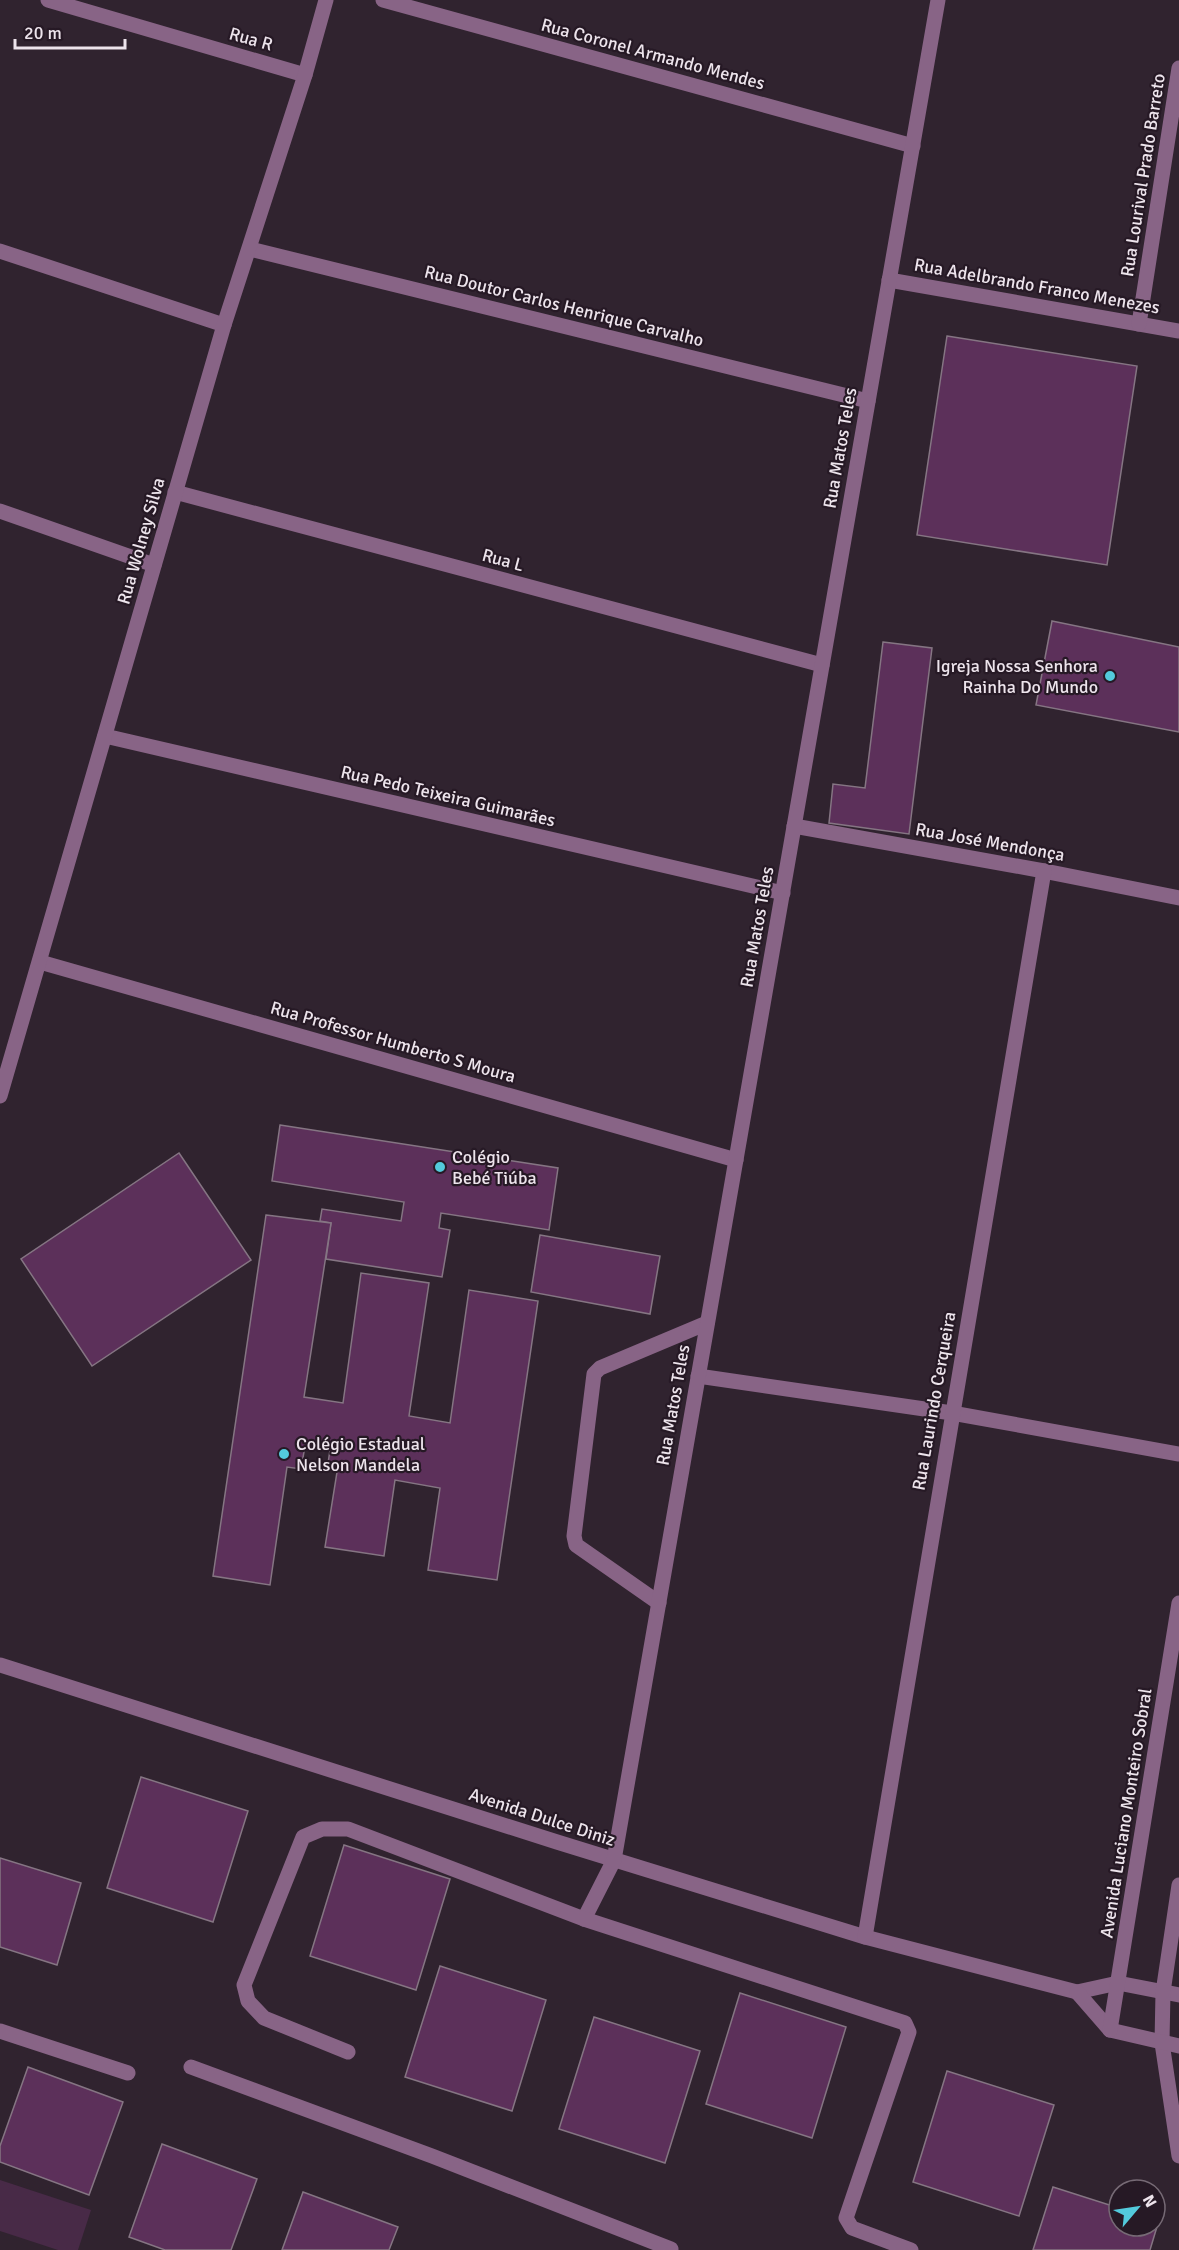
<svg xmlns="http://www.w3.org/2000/svg" width="1179" height="2250" font-family="Signika,sans-serif">
	<style>
		.green { fill: #482a47 }
		.building { fill: #5c305a; stroke: #857583; stroke-width: 1.5 }
		.lines { fill: none; stroke-linecap: round; stroke-linejoin: round }
		.minor { stroke: #886486; stroke-width: 15 }
		.poi-dot { fill: #53cadc; stroke: #261925; stroke-width: 2 }
		.labels { text-anchor: middle; dominant-baseline: central; stroke-width: 4.5; stroke-linejoin: round; paint-order: stroke }
		.street-label { font-size: 18px; fill: #ede4ec; stroke: #261925 }
		.poi-label { font-size: 18px; fill: #ede4ec; stroke: #261925; text-anchor: start }
	</style>
	<rect width="100%" height="100%" fill="#30232f"/>
	<!-- green -->
	<polygon class="green" points="0,2180 91,2210 78,2250 58,2250 0,2231"/>
	<!-- building -->
	<g class="building">
		<polygon points="947,336 1137,366 1107,565 917,535"/>
		<polygon points="1052,621 1179,647 1179,732 1036,705"/>
		<polygon points="883,642 932,648 909,834 829,823 833,784 865,788"/>
		<polygon points="280,1125 558,1168 549,1230 441,1213 439,1228 450,1230 442,1277 326,1259 331,1223 320,1221 322,1209 401,1221 404,1202 272,1181"/>
		<polygon points="179,1153 251,1260 92,1366 21,1259"/>
		<polygon points="266,1215 331,1223 304,1397 343,1403 361,1273 429,1283 409,1416 450,1423 469,1290 538,1301 497,1580 428,1570 440,1488 395,1480 384,1556 325,1547 337,1472 327,1470 330,1450 305,1446 301,1469 287,1467 270,1585 213,1576"/>
		<polygon points="540,1235 660,1256 650,1314 531,1292"/>
		<polygon points="141,1777 248,1811 213,1922 107,1888"/>
		<polygon points="344,1845 450,1879 416,1990 310,1956"/>
		<polygon points="0,1858 81,1883 57,1965 0,1947"/>
		<polygon points="440,1966 546,2000 512,2111 405,2077"/>
		<polygon points="740,1993 846,2027 812,2138 706,2104"/>
		<polygon points="594,2017 700,2051 665,2163 559,2129"/>
		<polygon points="28,2067 123,2102 89,2195 0,2162 0,2146"/>
		<polygon points="947,2071 1054,2105 1019,2216 913,2182"/>
		<polygon points="162,2144 257,2179 231,2250 165,2250 129,2237"/>
		<polygon points="1053,2187 1119,2208 1119,2226 1155,2226 1155,2219 1159,2220 1150,2250 1033,2250"/>
		<polygon points="303,2192 398,2227 389,2250 282,2250"/>
	</g>
	<g class="lines">
		<!-- minor -->
		<g class="minor">
			<polyline points="48,0 305,75"/>
			<polyline points="383,0 913,146"/>
			<polyline points="250,249 868,401"/>
			<polyline points="0,251 224,325"/>
			<polyline points="889,280 1179,331"/>
			<polyline points="1139,324 1179,68"/>
			<polyline points="175,492 822,665"/>
			<polyline points="0,511 154,565"/>
			<polyline points="105,736 783,893"/>
			<polyline points="794,826 1044,871 1179,898"/>
			<polyline points="40,962 736,1160"/>
			<polyline points="0,1096 224,325 305,75 326,0"/>
			<polyline points="698,1376 952,1413 1179,1454"/>
			<polyline points="659,1603 576,1545 574,1536 594,1374 600,1368 707,1323"/>
			<polyline points="0,1665 557,1842 865,1937 1077,1992 1118,1983 1179,1995"/>
			<polyline points="1179,1885 1163,1992 1162,2043 1179,2156"/>
			<polyline points="584,1919 614,1860 938,0"/>
			<polyline points="865,1937 1044,871"/>
			<polyline points="1077,1992 1110,2030 1179,2046"/>
			<polyline points="1110,2030 1179,1603"/>
			<polyline points="0,2031 128,2073"/>
			<polyline points="348,2052 264,2018 248,2001 244,1985 303,1837 322,1829 348,1829 584,1919 905,2023 909,2032 846,2218 852,2228 911,2250"/>
			<polyline points="191,2067 432,2156 671,2249"/>
		</g>
	</g>
	<!-- markers -->
	<g class="poi-dot">
		<circle cx="1110" cy="676" r="6"/>
		<circle cx="440" cy="1167" r="6"/>
		<circle cx="284" cy="1454" r="6"/>
	</g>
	<g class="labels">
		<!-- street labels -->
		<g class="street-label">
			<text transform="translate(251 39) rotate(16)">Rua R</text>
			<text transform="translate(653 54) rotate(15)">Rua Coronel Armando Mendes</text>
			<text transform="translate(1143 175) rotate(-81)">Rua Lourival Prado Barreto</text>
			<text transform="translate(1037 286) rotate(10)">Rua Adelbrando Franco Menezes</text>
			<text transform="translate(564 306) rotate(14)">Rua Doutor Carlos Henrique Carvalho</text>
			<text transform="translate(840 448) rotate(-80)">Rua Matos Teles</text>
			<text transform="translate(141 541) rotate(-74)">Rua Wolney Silva</text>
			<text transform="translate(503 560) rotate(15)">Rua L</text>
			<text transform="translate(448 796) rotate(13)">Rua Pedo Teixeira Guimarães</text>
			<text transform="translate(990 842) rotate(10)">Rua José Mendonça</text>
			<text transform="translate(757 927) rotate(-80)">Rua Matos Teles</text>
			<text transform="translate(393 1042) rotate(16)">Rua Professor Humberto S Moura</text>
			<text transform="translate(934 1401) rotate(-80)">Rua Laurindo Cerqueira</text>
			<text transform="translate(673 1405) rotate(-80)">Rua Matos Teles</text>
			<text transform="translate(1126 1813) rotate(-81)">Avenida Luciano Monteiro Sobral</text>
			<text transform="translate(542 1817) rotate(18)">Avenida Dulce Diniz</text>
		</g>
		<!-- poi labels -->
		<g class="poi-label">
			<text x="1098" y="666" text-anchor="end">Igreja Nossa Senhora<tspan x="1098" dy="21">Rainha Do Mundo</tspan></text>
			<text x="452" y="1157">Colégio<tspan x="452" dy="21">Bebé Tiúba</tspan></text>
			<text x="296" y="1444">Colégio Estadual<tspan x="296" dy="21">Nelson Mandela</tspan></text>
		</g>
	</g>
	<!-- north arrow -->
	<g transform="translate(1137 2208) rotate(61)"><circle r="28" fill="#261925" stroke="#766a75" stroke-width="1.5"/>
	<path d="M0-4.5L10 22L0 15L-10 22Z" fill="#53cadc"/>
	<text y="-9" font-size="16" font-weight="bold" text-anchor="middle" fill="#ede4ec">N</text>
	</g>
	<!-- scale -->
	<path d="M15 39v9h110v-9" fill="none" stroke="#ede4ec" stroke-width="3"/>
	<text x="24" y="39" font-size="18" fill="#ede4ec" stroke="#261925" stroke-width="4.5" paint-order="stroke">20 m</text>
</svg>
